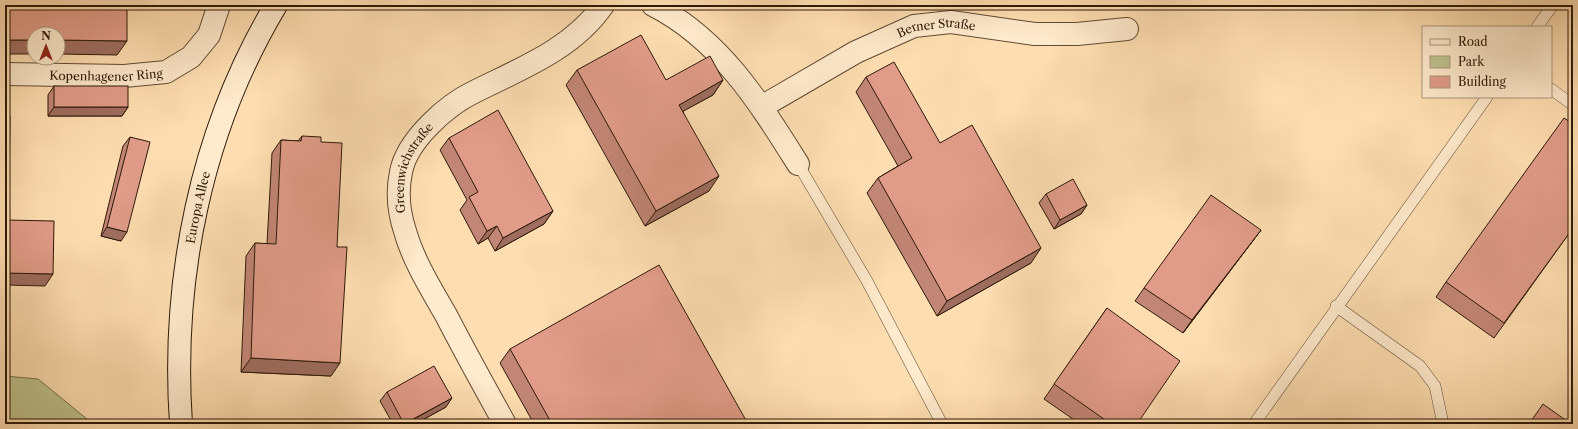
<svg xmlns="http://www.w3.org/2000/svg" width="1578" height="429" font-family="'Libre Caslon Text',serif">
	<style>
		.green { fill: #bec28d; stroke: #766e4a }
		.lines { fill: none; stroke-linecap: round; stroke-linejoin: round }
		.service-casing { stroke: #614a32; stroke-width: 12 }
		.minor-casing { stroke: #614a32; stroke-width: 24 }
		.secondary-casing { stroke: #2d1908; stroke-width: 24 }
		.service { stroke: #feeacc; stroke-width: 11 }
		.minor { stroke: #feeacc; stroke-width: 22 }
		.secondary { stroke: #feeacc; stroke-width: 22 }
		.wall { fill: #c28676; stroke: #2d1908 }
		.shaded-wall { fill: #9e6d60; stroke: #2d1908 }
		.building { fill: #e19c89; stroke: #2d1908 }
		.labels { text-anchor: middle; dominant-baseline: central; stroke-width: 4; stroke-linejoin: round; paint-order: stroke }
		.street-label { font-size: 12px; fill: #2d1908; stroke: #feeacc }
	</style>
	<rect width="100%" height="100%" fill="#fedeb1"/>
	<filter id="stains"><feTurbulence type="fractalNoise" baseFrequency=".005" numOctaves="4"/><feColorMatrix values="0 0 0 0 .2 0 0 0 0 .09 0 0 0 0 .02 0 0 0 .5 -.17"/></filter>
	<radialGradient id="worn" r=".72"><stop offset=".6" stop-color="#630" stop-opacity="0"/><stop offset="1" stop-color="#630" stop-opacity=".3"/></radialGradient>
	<!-- green -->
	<polygon class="green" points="5,376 38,379 93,424 5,424"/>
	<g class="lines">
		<!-- service casing -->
		<g class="service-casing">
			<g id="service">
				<polyline points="1537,27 1553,5"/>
				<polyline points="1551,89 1573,105"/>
				<polyline points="798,164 867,281 942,424"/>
				<polyline points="1336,306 1420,366 1435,386 1443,424"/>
				<polyline points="1254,424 1487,97"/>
			</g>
		</g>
		<!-- minor casing -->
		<g class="minor-casing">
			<g id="minor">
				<path d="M653,5c67,34 106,97 145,159"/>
				<path id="s1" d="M5,74l119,2 42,-4 25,-15 18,-22 10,-30"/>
				<path id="s2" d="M763,106l93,-54 58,-26 37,-4 84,12h42l50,-5"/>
				<path id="s3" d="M505,424c-20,-36 -40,-72 -59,-109 -15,-26 -33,-55 -41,-84 -6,-18 -8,-40 -4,-59 6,-32 46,-67 73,-80 46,-23 99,-43 129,-87"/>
			</g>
		</g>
		<!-- secondary casing -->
		<g class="secondary-casing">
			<g id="secondary">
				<path id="s4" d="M181,424c-10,-145 20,-294 95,-419"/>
			</g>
		</g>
		<!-- service -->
		<use href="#service" class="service"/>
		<!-- minor -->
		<use href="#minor" class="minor"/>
		<!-- secondary -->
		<use href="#secondary" class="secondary"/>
	</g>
	<!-- wall -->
	<g class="wall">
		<polygon points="577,70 666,80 723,80 713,95 683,111 709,191 645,226 566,85"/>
		<polygon points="866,77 940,143 1031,263 937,316 867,193 878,178 898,166 856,92"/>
		<polygon points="54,86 128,107 122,116 48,116 48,95"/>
		<polygon points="302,136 321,142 337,247 331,376 241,372 246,256 255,243 267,244 272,153 281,140 298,141"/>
		<polygon points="130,137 121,241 101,236 123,146"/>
		<polygon points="449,138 553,211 544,224 495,251 488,238 478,244 460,210 467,200 440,150"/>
		<polygon points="1046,194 1087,205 1081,214 1054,229 1039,203"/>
		<polygon points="1573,228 1494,338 1436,297 1446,282"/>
		<polygon points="1261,230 1252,242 1183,333 1135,301 1144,288"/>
		<polygon points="1107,308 1137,424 1080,424 1044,399"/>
		<polygon points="510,349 748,424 534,424 500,363"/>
		<polygon points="387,392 446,407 415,424 393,424 380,401"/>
	</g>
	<!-- shaded-wall -->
	<g class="shaded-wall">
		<rect x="5" y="40" width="29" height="14"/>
		<polygon points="58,40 127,41 117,55 58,54"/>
		<polygon points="723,80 713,95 669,119 679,105"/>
		<polygon points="54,107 128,107 122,116 48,116"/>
		<polygon points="719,176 709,191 645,226 656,211"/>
		<polygon points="5,194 9,194 5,199"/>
		<polygon points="1087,205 1081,214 1054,229 1060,220"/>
		<polygon points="553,211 544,224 495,251 503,238"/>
		<polygon points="497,226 488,238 478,244 487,231"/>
		<polygon points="107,227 127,232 121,241 101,236"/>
		<polygon points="1261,230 1252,242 1183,333 1192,320"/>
		<polygon points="1041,248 1031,263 937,316 947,301"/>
		<polygon points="5,273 53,274 45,286 5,285"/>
		<polygon points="251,358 340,363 331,376 241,372"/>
		<polygon points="452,398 446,407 415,424 405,424"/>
	</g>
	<!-- building -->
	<g class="building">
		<polygon points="5,5 127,5 127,41 58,40 58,34 34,34 34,40 5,40"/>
		<polygon points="641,35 666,80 710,56 723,80 679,105 719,176 656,211 577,70"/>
		<polygon points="894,62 940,143 972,125 1041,248 947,301 878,178 912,158 866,77"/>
		<rect x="54" y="86" width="74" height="21"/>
		<polygon points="498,110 553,211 503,238 497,226 487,231 469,197 478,192 449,138"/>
		<polygon points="5,115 10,116 9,194 5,194"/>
		<polygon points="1564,118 1573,124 1573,228 1504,323 1446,282"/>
		<polygon points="302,136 321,137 321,142 342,143 337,247 347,247 340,363 251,358 255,243 276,244 281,140 301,141"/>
		<polygon points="130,137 150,142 127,232 107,227"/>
		<polygon points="1073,179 1087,205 1060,220 1046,194"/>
		<polygon points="1211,195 1261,230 1192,320 1144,288"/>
		<polygon points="5,220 54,221 53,274 5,273"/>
		<polygon points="659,265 748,424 552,424 510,349"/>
		<polygon points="1107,308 1180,361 1137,424 1111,424 1054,384"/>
		<polygon points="434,366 452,398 404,424 387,392"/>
		<polygon points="1543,404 1571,424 1529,424"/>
	</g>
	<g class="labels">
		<!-- street labels -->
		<g class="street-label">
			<text stroke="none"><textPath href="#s2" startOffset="193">Berner Straße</textPath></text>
			<text stroke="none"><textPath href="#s1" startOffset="101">Kopenhagener Ring</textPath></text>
			<text stroke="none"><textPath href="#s3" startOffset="285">Greenwichstraße</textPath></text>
			<text stroke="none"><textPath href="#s4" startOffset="218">Europa Allee</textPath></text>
		</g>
	</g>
	<!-- margin -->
	<rect width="1578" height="429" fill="none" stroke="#fedeb1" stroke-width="20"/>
	<rect x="6" y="6" width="1566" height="417" fill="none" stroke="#2d1908" stroke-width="2"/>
	<rect x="10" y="10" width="1558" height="409" fill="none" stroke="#2d1908"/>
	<!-- legend -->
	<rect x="1422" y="26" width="130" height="72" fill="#feeacc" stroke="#aa967e"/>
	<rect x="1430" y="39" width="20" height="6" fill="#feeacc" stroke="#aa967e"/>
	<text x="1458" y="46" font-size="12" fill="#2d1908">Road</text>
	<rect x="1430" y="56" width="20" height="12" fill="#bec28d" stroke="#aa967e"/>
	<text x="1458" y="66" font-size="12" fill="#2d1908">Park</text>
	<rect x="1430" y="76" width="20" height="12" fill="#e19c89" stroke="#aa967e"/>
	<text x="1458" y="86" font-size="12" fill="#2d1908">Building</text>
	<!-- north arrow -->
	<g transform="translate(46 46)"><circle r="19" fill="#feeacc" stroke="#aa967e"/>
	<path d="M0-3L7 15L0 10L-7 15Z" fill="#8f2418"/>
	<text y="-6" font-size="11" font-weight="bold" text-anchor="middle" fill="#2d1908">N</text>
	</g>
	<rect width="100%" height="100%" filter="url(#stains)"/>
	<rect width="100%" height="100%" fill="url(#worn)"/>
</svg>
